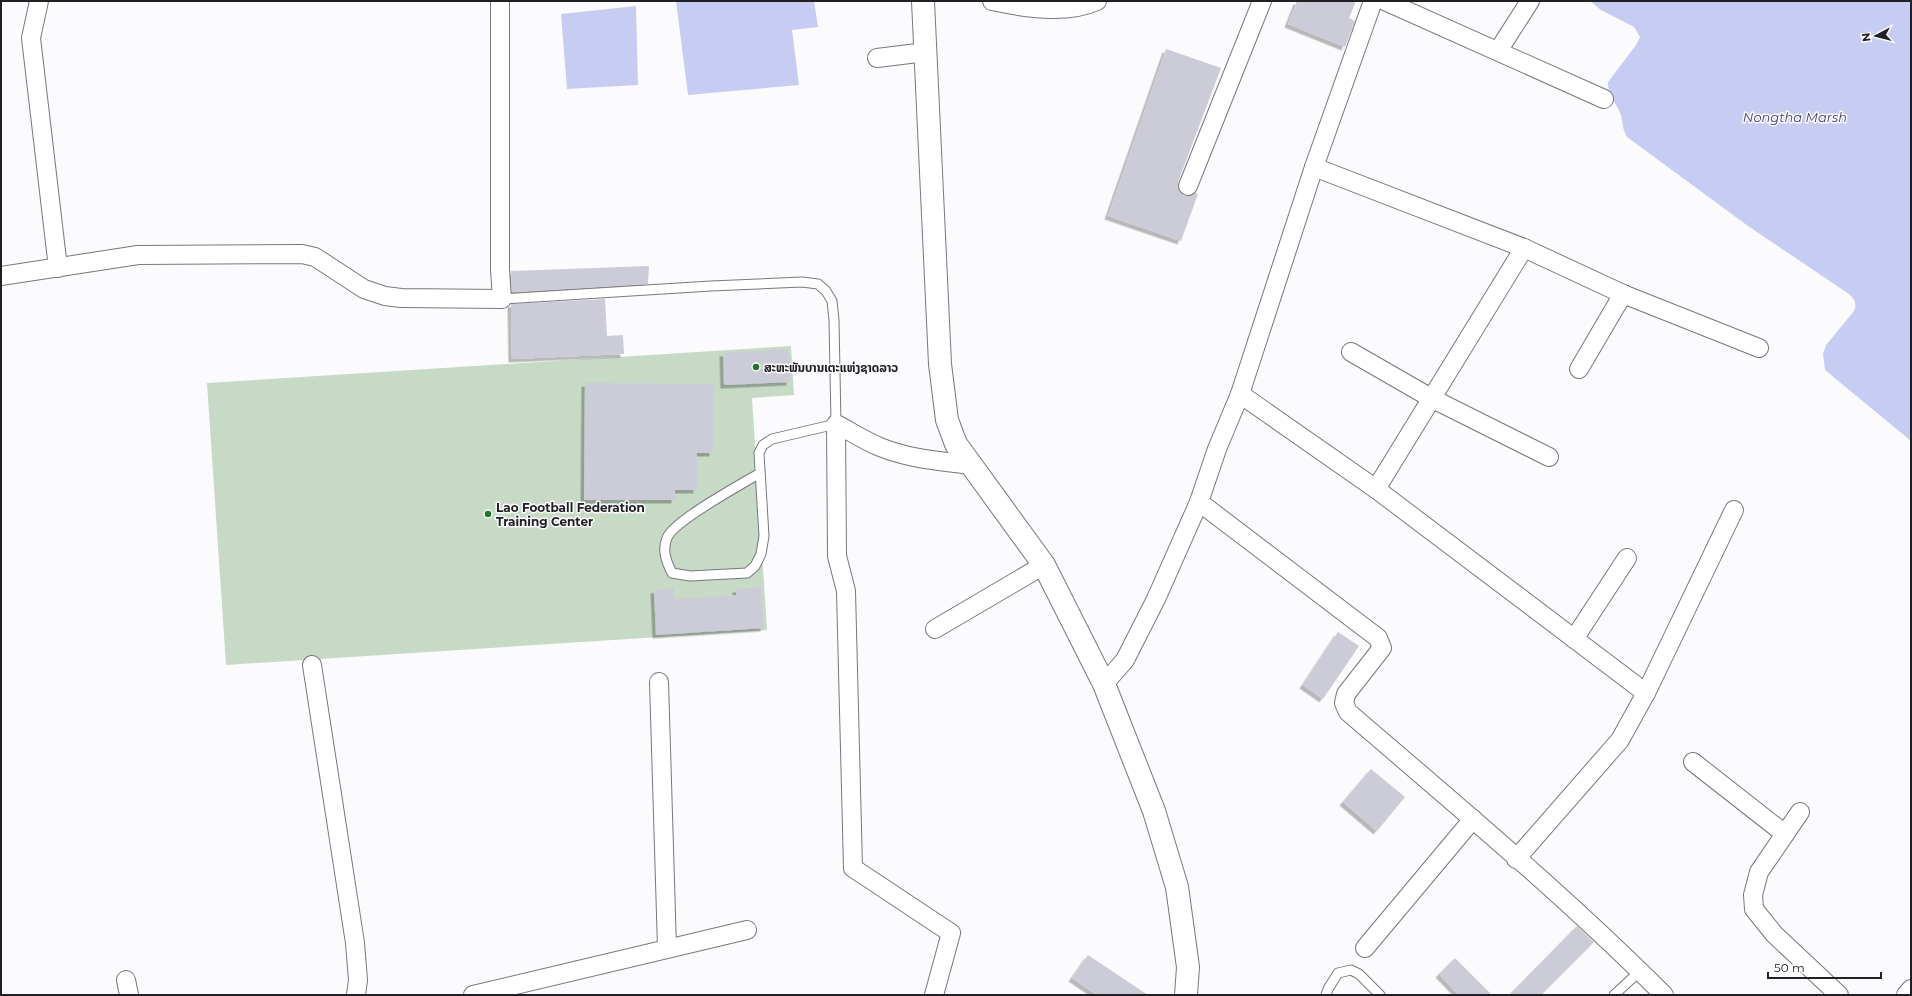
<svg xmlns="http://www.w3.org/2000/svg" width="1912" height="996" font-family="Montserrat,'Noto Sans Lao',sans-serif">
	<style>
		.green { fill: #c7dac6 }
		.water { fill: #c7ccf3 }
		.building { fill: #cbccd7; filter: url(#shadow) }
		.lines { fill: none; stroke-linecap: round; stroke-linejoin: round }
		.lane-casing { stroke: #767780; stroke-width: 11 }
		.street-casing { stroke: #767780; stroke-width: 20 }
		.secondary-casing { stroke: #767780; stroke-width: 24 }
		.lane { stroke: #fff; stroke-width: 9 }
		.street { stroke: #fff; stroke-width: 18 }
		.secondary { stroke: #fff; stroke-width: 22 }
		.poi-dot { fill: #207724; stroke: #fbfbfd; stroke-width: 1.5 }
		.labels { text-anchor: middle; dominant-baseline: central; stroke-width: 3; stroke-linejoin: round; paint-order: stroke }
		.poi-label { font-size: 12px; font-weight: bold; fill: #212125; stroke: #fbfbfd; text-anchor: start }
		.water-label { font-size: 13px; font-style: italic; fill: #404275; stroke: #fbfbfd }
	</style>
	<defs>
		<filter id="shadow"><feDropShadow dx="-3.5" dy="3.5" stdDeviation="0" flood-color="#0004"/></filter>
	</defs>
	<rect width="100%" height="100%" fill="#fbfbfd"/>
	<!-- green -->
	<polygon class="green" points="791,346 794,395 752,398 767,630 226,665 207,383"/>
	<!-- water -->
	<g class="water">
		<polygon points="676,1 814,1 818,27 792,30 799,85 688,95"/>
		<path d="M1590,1h321v440l-86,-71 -2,-16 3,-9 28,-34c3,-8 1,-11 -5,-17l-101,-68 -121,-89c-5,-9 -4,-14 -6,-22 -4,-11 -14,-21 -13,-33l28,-37 4,-8 -6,-10 -33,-17z"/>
		<polygon points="636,6 638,85 567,89 561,14"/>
	</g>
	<!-- building -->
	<g class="building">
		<polygon points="1297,1 1356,1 1349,18 1355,21 1345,47 1288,24"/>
		<polygon points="1166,49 1221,68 1178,182 1178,188 1184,196 1189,196 1195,193 1198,194 1181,241 1108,216"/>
		<polygon points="649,266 648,284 512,292 511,271"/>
		<polygon points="605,299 607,336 623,335 624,354 512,359 511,304"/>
		<polygon points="788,349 790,382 724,385 723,353"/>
		<polygon points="585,383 713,384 713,453 697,453 697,490 675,490 675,500 584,500"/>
		<polygon points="761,587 764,628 656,635 654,590 674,588 674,599 736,595 736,589"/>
		<polygon points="1338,632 1359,646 1323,699 1303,685"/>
		<polygon points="1371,769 1405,797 1377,831 1343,802"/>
		<polygon points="1577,926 1594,942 1541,995 1509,995"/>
		<polygon points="1088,955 1148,995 1097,995 1072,978"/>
		<polygon points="1455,958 1492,995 1459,995 1439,974"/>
	</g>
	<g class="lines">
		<!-- lane casing -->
		<g class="lane-casing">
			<g id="lane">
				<path d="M502,299l209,-13 91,-4 16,2 8,7 6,10 2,19 2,104 -64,15 -9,6 -4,8 5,83 -3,18 -6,12 -8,7 -57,3 -18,-3c-6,-12 -10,-23 -5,-35 6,-17 75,-54 93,-65"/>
				<polyline points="1326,995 1328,989 1338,973 1351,970 1359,974 1380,995"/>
				<polyline points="1614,995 1640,971"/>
			</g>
		</g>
		<!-- street casing -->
		<g class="street-casing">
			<g id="street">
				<polyline points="39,1 31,38 58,268"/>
				<path d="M992,1c33,7 74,14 105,0"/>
				<polyline points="1385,1 1604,99"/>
				<polyline points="1498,51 1530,1"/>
				<polyline points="877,58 926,52"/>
				<polyline points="1314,167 1524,248 1623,294 1759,348"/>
				<polyline points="1188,186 1262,1"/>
				<polyline points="1,276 138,255 302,254 315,257 364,289 385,296 401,298 502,299 500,270 500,1"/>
				<polyline points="1351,352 1431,398 1549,457"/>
				<polyline points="1579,369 1623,294"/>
				<polyline points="1240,394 1376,489 1646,693"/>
				<polyline points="1376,489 1524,248"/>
				<path d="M1199,502l179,136 4,10 -36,46 -2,9 4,9c107,92 216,183 316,283"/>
				<polyline points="935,629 1044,565"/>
				<polyline points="1574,639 1627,558"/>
				<polyline points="312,665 355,943 358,980 356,995"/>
				<polyline points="659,682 667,948"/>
				<polyline points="1104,684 1125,660 1156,599 1199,502 1217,449 1240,394 1314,167 1373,1"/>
				<polyline points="1693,762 1785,834"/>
				<polyline points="1800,812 1759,872 1753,895 1754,909 1774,934 1839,995"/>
				<polyline points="1516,859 1620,740 1646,693 1734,510"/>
				<polyline points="1365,948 1473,819"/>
				<polyline points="126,980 129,995"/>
				<polyline points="473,995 747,930"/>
				<path d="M934,995l17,-62 -98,-65 -7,-277 -9,-35 -1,-132c14,7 29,17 44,23 29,12 61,14 91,18"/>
				<polyline points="1906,995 1911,989"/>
			</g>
		</g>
		<!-- secondary casing -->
		<g class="secondary-casing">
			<polyline id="secondary" points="923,1 940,364 947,420 956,444 1044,565 1104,684 1154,811 1177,887 1188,967 1186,995"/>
		</g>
		<!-- lane -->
		<use href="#lane" class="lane"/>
		<!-- street -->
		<use href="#street" class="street"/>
		<!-- secondary -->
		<use href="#secondary" class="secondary"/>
	</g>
	<!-- markers -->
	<g class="poi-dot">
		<circle cx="756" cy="367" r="4"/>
		<circle cx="488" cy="514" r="4"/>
	</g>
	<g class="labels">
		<!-- poi labels -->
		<g class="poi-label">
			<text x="764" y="367">ສະຫະພັນບານເຕະແຫ່ງຊາດລາວ</text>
			<text x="496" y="507">Lao Football Federation<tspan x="496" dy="14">Training Center</tspan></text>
		</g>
		<!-- water labels -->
		<g class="water-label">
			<text x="1795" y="117">Nongtha Marsh</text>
		</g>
	</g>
	<!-- border -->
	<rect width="1912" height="996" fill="none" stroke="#212125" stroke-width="4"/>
	<!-- north arrow -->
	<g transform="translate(1876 36) rotate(263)" stroke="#fbfbfd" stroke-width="3" paint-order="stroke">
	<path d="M0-3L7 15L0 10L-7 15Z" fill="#212125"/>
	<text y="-6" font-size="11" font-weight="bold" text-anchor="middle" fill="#212125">N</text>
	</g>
	<!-- scale -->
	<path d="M1768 972v6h113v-6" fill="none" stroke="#212125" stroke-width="2"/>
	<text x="1774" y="972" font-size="12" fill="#212125" stroke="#fbfbfd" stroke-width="3" paint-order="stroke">50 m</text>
</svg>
